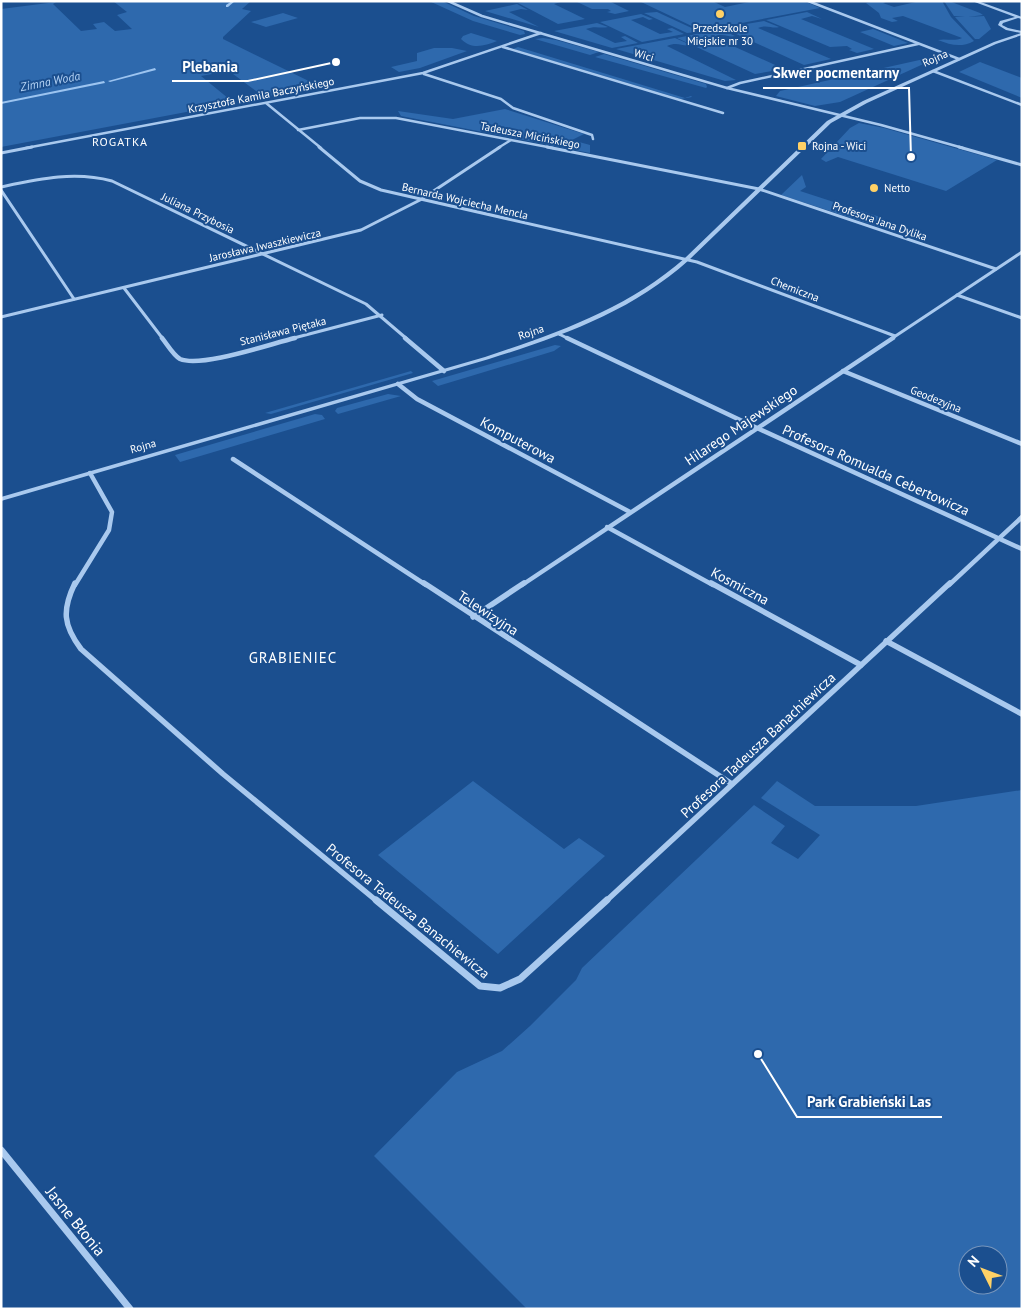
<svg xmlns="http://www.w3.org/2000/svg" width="1023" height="1310" font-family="'PT Sans',sans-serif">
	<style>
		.green { fill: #2e69ad; fill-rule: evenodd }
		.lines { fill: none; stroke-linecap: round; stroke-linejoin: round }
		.stream { fill: #9cc4f0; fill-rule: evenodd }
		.minor-far4 { stroke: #a9c9ee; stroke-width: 2.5 }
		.minor-far3 { stroke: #a9c9ee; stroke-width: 3 }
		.minor-far2 { stroke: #a9c9ee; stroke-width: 4.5 }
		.minor-far1 { stroke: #a9c9ee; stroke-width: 5.5 }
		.minor { stroke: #a9c9ee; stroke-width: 7 }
		.tertiary { fill: #a9c9ee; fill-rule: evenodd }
		.poi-dot { fill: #ffd166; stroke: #1b4f8f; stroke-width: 2 }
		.labels { text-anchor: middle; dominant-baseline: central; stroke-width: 4; stroke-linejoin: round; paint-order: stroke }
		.far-poi-label { font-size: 11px; fill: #fff; stroke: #1b4f8f; text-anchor: start }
		.far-street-label { font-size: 11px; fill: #fff; stroke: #1b4f8f }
		.far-water-label { font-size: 12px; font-style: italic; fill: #b5d3f5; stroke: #1b4f8f }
		.far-neighbourhood-label { font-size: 12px; letter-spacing: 1px; fill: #fff; stroke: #1b4f8f }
		.street-label { font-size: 14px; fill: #fff; stroke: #1b4f8f }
		.neighbourhood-label { font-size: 15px; letter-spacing: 1px; fill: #fff; stroke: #1b4f8f }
		.near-street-label { font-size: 16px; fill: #fff; stroke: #1b4f8f }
		.leader { fill: none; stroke: #fff; stroke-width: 2 }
		.callout-dot { fill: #fff; stroke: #1b4f8f; stroke-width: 2 }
		.callout-label { font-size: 15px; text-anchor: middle; font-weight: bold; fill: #fff; stroke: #1b4f8f; stroke-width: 4; stroke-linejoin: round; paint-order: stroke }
	</style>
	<rect width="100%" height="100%" fill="#1b4f8f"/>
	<!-- green -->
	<g class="green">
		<polygon points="113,1 251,1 242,9 251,11 223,37 223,39 319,86 264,97 229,71 201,76 234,103 1,147 1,9 56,2 53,4 81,31 97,29 93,24 104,22 115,31 132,29 117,15 127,12"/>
		<polygon points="429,1 442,1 474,16 524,31 525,34 520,35 473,21"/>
		<polygon points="531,1 564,1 554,4 585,19 558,24 518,3"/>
		<polygon points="575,1 609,1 629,11 615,14 607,12 611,11 608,9 592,9"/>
		<polygon points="639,1 712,1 725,7 754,1 804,1 820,8 705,30 698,29"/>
		<path d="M875,1h14l-6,2 11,4 26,-6h22l9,16 23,24c-13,7 -23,4 -36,-1 9,-2 15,2 24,-2l-59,-22 -11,2 6,3 -6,1 -11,-4 -2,-5 -13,-10z"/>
		<polygon points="944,1 949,1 980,13 983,15 968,17 984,16 991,29 979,39 975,39 955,17 965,17 954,16"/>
		<polygon points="517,4 528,10 521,9 509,12 539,27 485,11"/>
		<polygon points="657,12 696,30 696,32 687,33 644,13"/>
		<polygon points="807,12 822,19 812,16 801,19 874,49 857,53 849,50 852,49 847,46 830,47 766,20"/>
		<polygon points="283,13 298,18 266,27 251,22"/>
		<polygon points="641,14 653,19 649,20 643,17 631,20 660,34 673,32 667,29 672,28 684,34 642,42 600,22"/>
		<path d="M764,21l15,6c-7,2 -12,-3 -21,1l73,31 -27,6 -81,-37z"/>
		<path d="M597,23l11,4c-8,2 -12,-2 -22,2l29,14 12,-2 -6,-4 4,-1 13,7 -26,5 -58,-17z"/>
		<path d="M720,29l15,7c-7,2 -11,-4 -22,1l71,32 -29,5 -78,-36z"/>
		<polygon points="873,29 908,43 894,46 860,32"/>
		<path d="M471,33l26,8c-13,5 -25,9 -36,-2l2,-3z"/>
		<polygon points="543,38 556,40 599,52 590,55 535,39"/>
		<path d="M675,38l16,7c-9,2 -13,-4 -24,1l69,34 -11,1 -109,-32z"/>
		<polygon points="518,47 685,98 691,96 692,97 681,99 513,49"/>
		<polygon points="434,48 452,48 467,51 420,68 399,72 391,67 417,61 417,53"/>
		<polygon points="604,54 706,84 707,87 706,88 595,57"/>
		<polygon points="924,59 930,61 840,102 815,106 776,96 780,91"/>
		<polygon points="980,62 1022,78 1022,98 959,72"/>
		<polygon points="505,109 584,134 572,140 590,145 590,153 401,116 398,111 453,119"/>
		<polygon points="859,123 884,128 997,160 946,191 838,157 826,162 821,159 850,128"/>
		<polygon points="802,175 806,187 800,191 883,218 880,226 879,227 781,195"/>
		<polygon points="555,345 561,346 554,351 438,386 432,381"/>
		<polygon points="411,371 413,373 271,414 265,413"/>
		<polygon points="388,394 401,396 338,414 335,411 337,408"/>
		<polygon points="315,414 322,415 325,419 180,462 175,455"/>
		<polygon points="473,781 564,849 579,838 605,856 498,954 378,855"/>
		<path d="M777,781l38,25h101l106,-16v519h-495l-153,-153 83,-84 45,-21 28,-25 46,-46 6,-12 172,-163 31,21 -14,17 27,16 22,-24 -59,-37zM968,1255h30v30h-30z"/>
	</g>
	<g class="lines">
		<!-- stream -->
		<g class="stream">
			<polygon points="232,1 235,1 228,7 226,7 226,5"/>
			<polygon points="155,68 156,70 110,82 108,81"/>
			<polygon points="104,81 105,83 1,104 1,102"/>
		</g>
		<!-- minor-far4 -->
		<g class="minor-far4">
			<polyline points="448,1 482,16 727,88 881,125 963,148"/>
			<polyline points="808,1 959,59"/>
			<polyline points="503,47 723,113"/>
			<polyline points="933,71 1022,105"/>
			<polyline points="424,74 501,99 513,108 592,135 593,139"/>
			<polyline points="727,88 740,83 918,44"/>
			<polyline points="266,103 321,148"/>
			<polyline points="298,130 360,118 396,118 553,148"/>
			<polyline points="26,148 423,73 541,33"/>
			<polyline points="498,148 511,140"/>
		</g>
		<!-- minor-far3 -->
		<g class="minor-far3">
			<polyline points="319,147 360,181 381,190 697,262 895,336"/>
			<polyline points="547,147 759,189 996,269"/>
			<polyline points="959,147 1022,165"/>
			<polyline points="1,153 32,147"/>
			<path d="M1,187c38,-8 73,-16 111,-6l254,123 41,35"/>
			<polyline points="1,190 74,299"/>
			<polyline points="124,288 163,339"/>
			<polyline points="957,295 1022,318"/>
			<polyline points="1,317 361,230 420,200 500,147"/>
			<polyline points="559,334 569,339"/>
			<polyline points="290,339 382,315"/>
			<polyline points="891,339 1022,252"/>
		</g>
		<!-- minor-far2 -->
		<g class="minor-far2">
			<path d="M162,338c5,6 11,17 18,21 21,9 90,-15 115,-21"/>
			<polyline points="405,338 444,371"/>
			<polyline points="567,338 757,428 1022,549"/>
			<polyline points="843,371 1022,444"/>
			<polyline points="398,384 417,399 630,512"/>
			<polyline points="233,459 426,585"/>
			<polyline points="607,527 713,585"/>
			<polyline points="75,585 109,530 112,512 90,473"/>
			<polyline points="522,585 893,338"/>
			<polyline points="949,585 1022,517"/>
		</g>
		<!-- minor-far1 -->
		<g class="minor-far1">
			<path d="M75,583c-13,27 -12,42 6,66l142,125 155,128"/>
			<polyline points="424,583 732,784"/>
			<polyline points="711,583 861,665"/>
			<polyline points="473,617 524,583"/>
			<polyline points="886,641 1022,714"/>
			<polyline points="605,902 950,583"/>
		</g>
		<!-- minor -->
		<g class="minor">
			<polyline points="376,900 480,986 500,988 520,979 607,900"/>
			<polyline points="1,1150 130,1309"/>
		</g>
		<!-- tertiary -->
		<path class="tertiary" d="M972,1h6l44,16v2l-4,-1 -15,5 -1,2 6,3 14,3v4l-26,9 -129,59 -36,20 -142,137c-58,52 -127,76 -200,99l-488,142v-4l484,-140c72,-24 142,-48 200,-99l142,-137 36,-20 131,-59 27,-9 -15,-3 -8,-5 2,-4 15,-4z"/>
	</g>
	<!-- markers -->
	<g class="poi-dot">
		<circle cx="720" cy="14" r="5"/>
		<rect x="797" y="141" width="10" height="10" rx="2.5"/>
		<circle cx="874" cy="188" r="5"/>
	</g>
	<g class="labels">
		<!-- far-poi labels -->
		<g class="far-poi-label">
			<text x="720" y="28" text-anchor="middle">Przedszkole<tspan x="720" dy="13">Miejskie nr 30</tspan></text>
			<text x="812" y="146">Rojna - Wici</text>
			<text x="884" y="188">Netto</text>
		</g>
		<!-- far-street labels -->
		<g class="far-street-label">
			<text transform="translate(644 55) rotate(16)">Wici</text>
			<text transform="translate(935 58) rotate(-24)">Rojna</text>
			<text transform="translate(261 95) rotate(-11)">Krzysztofa Kamila Baczyńskiego</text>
			<text transform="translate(530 135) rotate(11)">Tadeusza Micińskiego</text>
			<text transform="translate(465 201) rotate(13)">Bernarda Wojciecha Mencla</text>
			<text transform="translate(198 213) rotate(26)">Juliana Przybosia</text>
			<text transform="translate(880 221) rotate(19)">Profesora Jana Dylika</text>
			<text transform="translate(265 245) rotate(-13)">Jarosława Iwaszkiewicza</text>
			<text transform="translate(795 289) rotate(21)">Chemiczna</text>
			<text transform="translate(283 331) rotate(-14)">Stanisława Piętaka</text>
			<text transform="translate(531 332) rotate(-19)">Rojna</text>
			<text transform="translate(936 399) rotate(22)">Geodezyjna</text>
			<text transform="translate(143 446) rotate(-16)">Rojna</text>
		</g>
		<!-- far-water labels -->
		<g class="far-water-label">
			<text transform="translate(50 81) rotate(-11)">Zimna Woda</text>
		</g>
		<!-- far-neighbourhood labels -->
		<g class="far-neighbourhood-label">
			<text x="120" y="141">ROGATKA</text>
		</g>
		<!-- street labels -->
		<g class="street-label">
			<text transform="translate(741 425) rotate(-34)">Hilarego Majewskiego</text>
			<text transform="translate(518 440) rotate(28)">Komputerowa</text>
			<text transform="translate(876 470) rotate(24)">Profesora Romualda Cebertowicza</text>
			<text transform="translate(740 586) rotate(28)">Kosmiczna</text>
			<text transform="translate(488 613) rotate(33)">Telewizyjna</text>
			<text transform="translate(758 745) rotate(-43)">Profesora Tadeusza Banachiewicza</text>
			<text transform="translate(408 911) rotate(39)">Profesora Tadeusza Banachiewicza</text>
		</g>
		<!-- neighbourhood labels -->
		<g class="neighbourhood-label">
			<text x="293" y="657">GRABIENIEC</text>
		</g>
		<!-- near-street labels -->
		<g class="near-street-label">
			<text transform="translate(76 1221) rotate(51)">Jasne Błonia</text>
		</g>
	</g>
	<!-- callouts -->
	<path class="leader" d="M336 62L248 81H172M911 157L909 88H763M758 1054L797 1117H942"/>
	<g class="callout-dot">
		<circle cx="336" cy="62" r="5"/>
		<circle cx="911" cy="157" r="5"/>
		<circle cx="758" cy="1054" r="5"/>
	</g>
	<g class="callout-label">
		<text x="210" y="72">Plebania</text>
		<text x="836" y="78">Skwer pocmentarny</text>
		<text x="869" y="1107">Park Grabieński Las</text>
	</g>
	<!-- border -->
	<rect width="1023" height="1310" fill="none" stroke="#ffffff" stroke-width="5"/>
	<!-- north arrow -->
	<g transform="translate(983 1270) rotate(312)"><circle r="24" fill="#1b4f8f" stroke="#7695bc"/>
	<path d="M0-4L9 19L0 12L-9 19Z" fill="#ffd166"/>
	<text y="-8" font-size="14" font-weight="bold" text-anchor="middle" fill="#ffffff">N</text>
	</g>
</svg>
